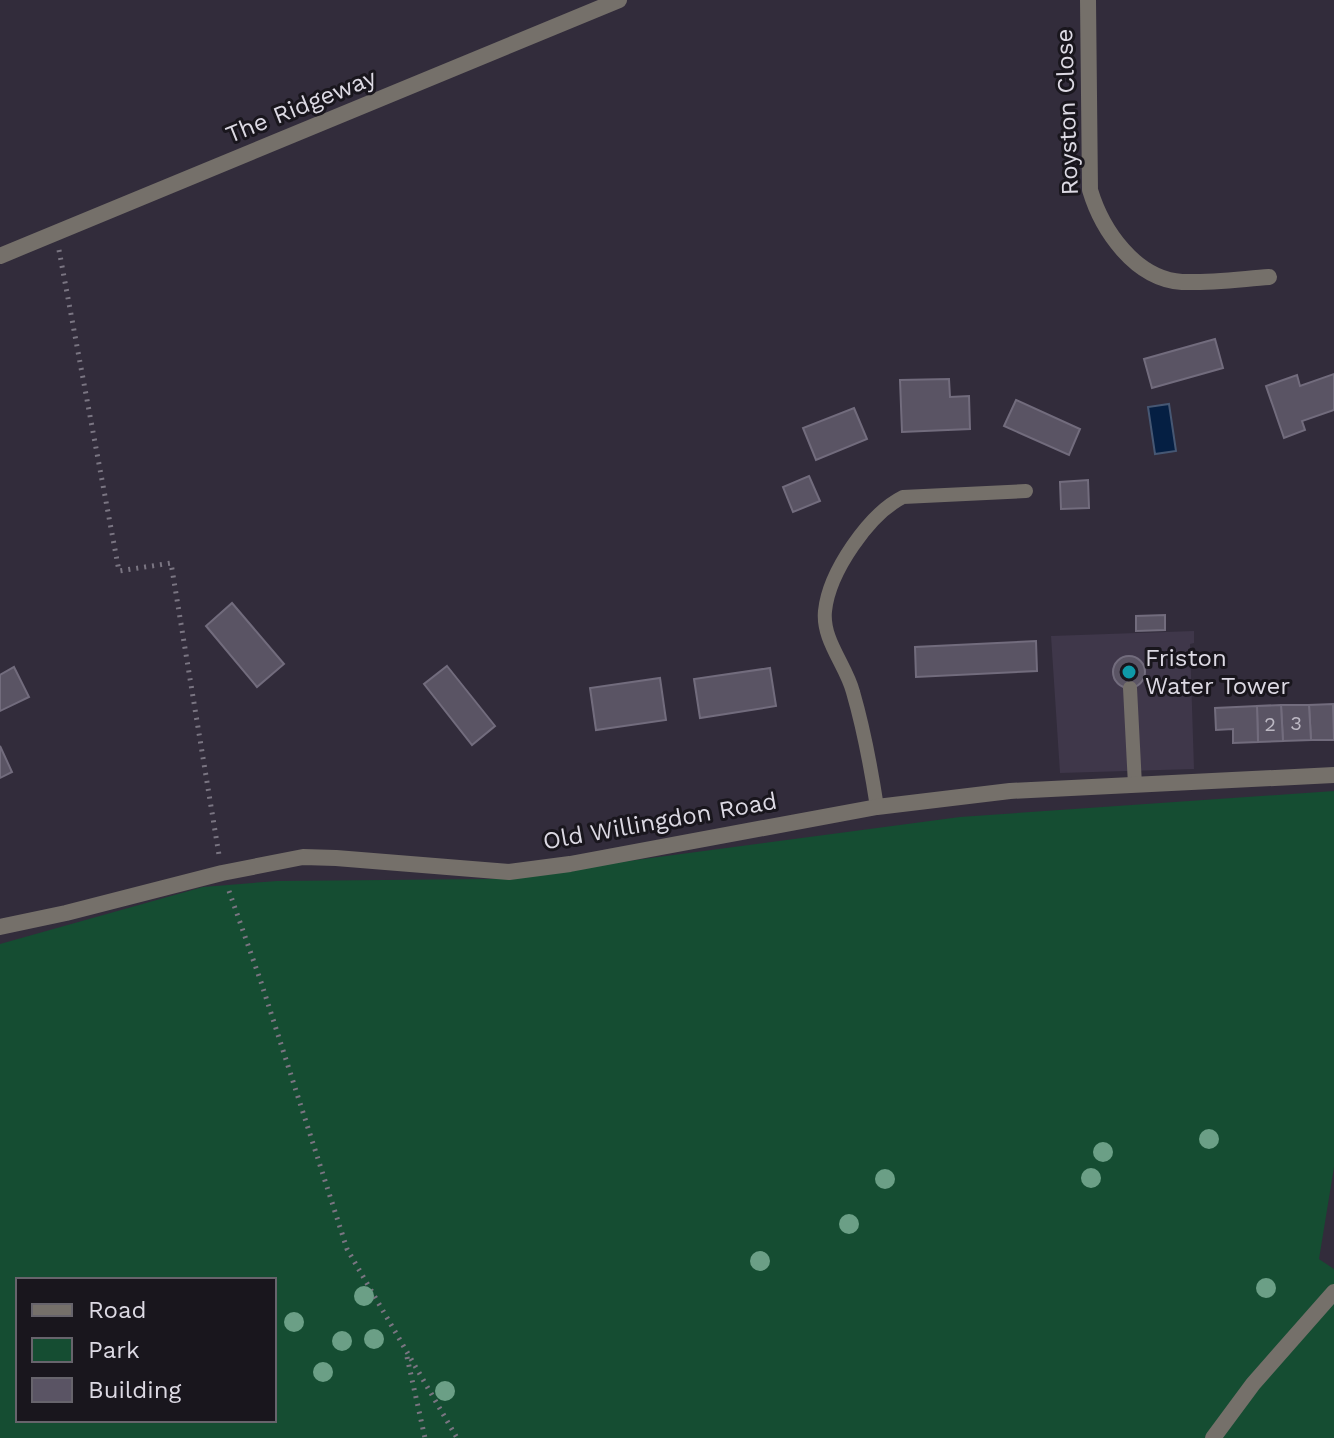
<svg xmlns="http://www.w3.org/2000/svg" width="1334" height="1438" font-family="'Work Sans',sans-serif">
	<style>
		.built { fill: #3f374a }
		.green { fill: #154d32; fill-rule: evenodd }
		.water { fill: #051f43; stroke: #465773; stroke-width: 2 }
		.building { fill: #5a5464; stroke: #726c7d; stroke-width: 2 }
		.lines { fill: none; stroke-linecap: round; stroke-linejoin: round }
		.path { stroke: #7a7582; stroke-width: 5; stroke-dasharray: 2 6; stroke-linecap: butt }
		.service { stroke: #75706a; stroke-width: 14 }
		.minor { stroke: #75706a; stroke-width: 16 }
		.tertiary { stroke: #75706a; stroke-width: 16 }
		.tree { fill: #6b9f86 }
		.culture-dot { fill: #0f9aa8; stroke: #19161d; stroke-width: 3 }
		.labels { text-anchor: middle; dominant-baseline: central; stroke-width: 6; stroke-linejoin: round; paint-order: stroke }
		.number-label { font-size: 20px; fill: #bcb8c3 }
		.street-label { font-size: 24px; fill: #dcd9e3; stroke: #19161d }
		.poi-label { font-size: 24px; fill: #dcd9e3; stroke: #19161d; text-anchor: start }
	</style>
	<rect width="100%" height="100%" fill="#322c3b"/>
	<!-- built -->
	<polygon class="built" points="1194,631 1194,643 1190,644 1194,769 1060,773 1051,636"/>
	<!-- green -->
	<path class="green" d="M1334,791v376l-15,92 15,10v169h-1334v-494l203,-57 74,-6 215,-2 468,-62zM18,1280h256v140h-256z"/>
	<!-- water -->
	<polygon class="water" points="1169,404 1176,451 1155,454 1148,407"/>
	<!-- building -->
	<g class="building">
		<polygon points="1215,339 1223,368 1152,388 1144,359"/>
		<polygon points="1334,374 1334,410 1302,421 1305,430 1284,438 1266,386 1297,375 1300,386"/>
		<polygon points="949,379 950,397 969,396 970,429 902,432 900,380"/>
		<polygon points="1016,400 1080,429 1069,455 1004,426"/>
		<polygon points="854,408 867,439 816,460 803,428"/>
		<polygon points="809,476 820,501 793,512 783,487"/>
		<polygon points="1088,480 1089,508 1061,509 1060,482"/>
		<polygon points="232,603 284,664 257,687 206,626"/>
		<polygon points="1165,615 1165,630 1136,631 1136,616"/>
		<polygon points="1036,641 1037,671 916,677 915,647"/>
		<circle cx="1129" cy="672" r="16"/>
		<polygon points="447,666 495,726 472,745 424,684"/>
		<polygon points="14,667 29,697 0,711 0,675"/>
		<polygon points="770,668 776,706 700,718 694,679"/>
		<polygon points="660,678 666,720 596,730 590,688"/>
		<polygon points="1333,704 1334,740 1311,740 1309,705"/>
		<polygon points="1281,705 1309,705 1311,740 1283,741"/>
		<polygon points="1281,705 1283,741 1258,742 1257,706"/>
		<polygon points="1257,706 1258,742 1233,743 1233,729 1216,730 1215,708"/>
		<polygon points="0,746 12,772 0,778"/>
	</g>
	<g class="lines">
		<!-- path -->
		<g class="path">
			<polyline points="59,250 119,571 171,563 219,855"/>
			<polyline points="229,891 261,982 347,1249 457,1438"/>
			<polyline points="407,1357 425,1438"/>
		</g>
		<!-- service -->
		<g class="service">
			<polyline points="1130,688 1135,785"/>
			<path d="M877,807c-6,-39 -13,-77 -24,-115 -7,-27 -31,-52 -28,-81 4,-39 44,-97 78,-114l123,-6"/>
		</g>
		<!-- minor -->
		<g class="minor">
			<path d="M1088,0l2,190c12,40 45,89 92,92 28,1 59,-3 87,-5"/>
			<polyline points="0,256 619,0"/>
			<polyline points="0,927 66,913 222,873 303,857 336,858 509,872 570,864 877,807 1010,791 1334,775"/>
		</g>
		<!-- tertiary -->
		<polyline class="tertiary" points="1213,1438 1253,1384 1334,1292"/>
	</g>
	<!-- trees -->
	<g class="tree">
		<circle cx="1209" cy="1139" r="10"/>
		<circle cx="1103" cy="1152" r="10"/>
		<circle cx="1091" cy="1178" r="10"/>
		<circle cx="885" cy="1179" r="10"/>
		<circle cx="849" cy="1224" r="10"/>
		<circle cx="760" cy="1261" r="10"/>
		<circle cx="1266" cy="1288" r="10"/>
		<circle cx="364" cy="1296" r="10"/>
		<circle cx="294" cy="1322" r="10"/>
		<circle cx="374" cy="1339" r="10"/>
		<circle cx="342" cy="1341" r="10"/>
		<circle cx="323" cy="1372" r="10"/>
		<circle cx="445" cy="1391" r="10"/>
	</g>
	<!-- markers -->
	<circle class="culture-dot" cx="1129" cy="672" r="8"/>
	<g class="labels">
		<!-- number labels -->
		<g class="number-label">
			<text x="1296" y="723">3</text>
			<text x="1270" y="724">2</text>
		</g>
		<!-- street labels -->
		<g class="street-label">
			<text transform="translate(301 106) rotate(-22)">The Ridgeway</text>
			<text transform="translate(1067 112) rotate(-92)">Royston Close</text>
			<text transform="translate(660 821) rotate(-10)">Old Willingdon Road</text>
		</g>
		<!-- poi labels -->
		<g class="poi-label">
			<text x="1145" y="658">Friston<tspan x="1145" dy="28">Water Tower</tspan></text>
		</g>
	</g>
	<!-- legend -->
	<rect x="16" y="1278" width="260" height="144" fill="#19161d" stroke="#67646c" stroke-width="2"/>
	<rect x="32" y="1304" width="40" height="12" fill="#75706a" stroke="#67646c" stroke-width="2"/>
	<text x="88" y="1318" font-size="24" fill="#dcd9e3">Road</text>
	<rect x="32" y="1338" width="40" height="24" fill="#154d32" stroke="#67646c" stroke-width="2"/>
	<text x="88" y="1358" font-size="24" fill="#dcd9e3">Park</text>
	<rect x="32" y="1378" width="40" height="24" fill="#5a5464" stroke="#67646c" stroke-width="2"/>
	<text x="88" y="1398" font-size="24" fill="#dcd9e3">Building</text>
</svg>
